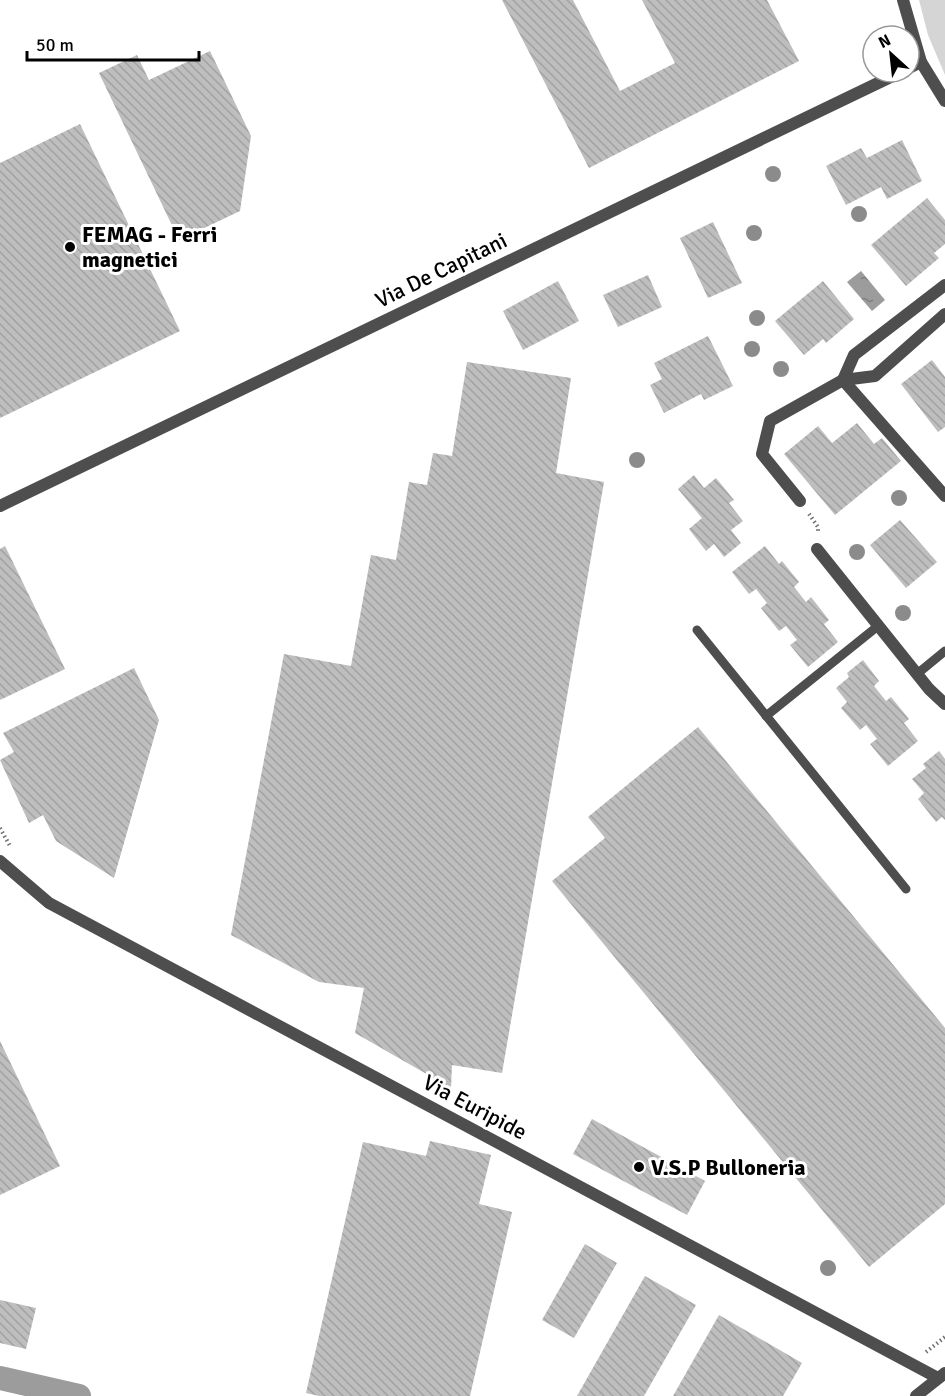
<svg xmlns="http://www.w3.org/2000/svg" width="945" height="1396" font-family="Signika,sans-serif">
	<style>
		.grass { fill: #d5d5d5 }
		.water { fill: url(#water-ripples) }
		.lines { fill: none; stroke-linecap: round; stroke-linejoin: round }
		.canal { stroke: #9c9c9c; stroke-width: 24 }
		.building { fill: url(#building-back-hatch) }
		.path { stroke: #707070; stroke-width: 4; stroke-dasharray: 1.5 3; stroke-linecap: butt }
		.service { stroke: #4e4e4e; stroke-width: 9 }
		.minor { stroke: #4e4e4e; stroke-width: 12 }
		.tertiary { stroke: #4e4e4e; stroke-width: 12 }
		.tree { fill: #8b8b8b }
		.poi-dot { fill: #000; stroke: #fff; stroke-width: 2 }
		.labels { text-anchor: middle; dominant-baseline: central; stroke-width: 6; stroke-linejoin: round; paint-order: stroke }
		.poi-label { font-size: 22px; font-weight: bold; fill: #000; stroke: #fff; text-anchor: start }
		.street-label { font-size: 22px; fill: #000; stroke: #fff }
	</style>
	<defs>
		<pattern id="water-ripples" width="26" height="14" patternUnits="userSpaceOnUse" patternTransform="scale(1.5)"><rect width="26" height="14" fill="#9c9c9c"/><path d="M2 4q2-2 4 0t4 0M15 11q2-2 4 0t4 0" fill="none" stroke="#7d7d7d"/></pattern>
		<pattern id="building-back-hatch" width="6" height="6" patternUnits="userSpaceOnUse" patternTransform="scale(1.5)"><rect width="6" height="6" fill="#bebebe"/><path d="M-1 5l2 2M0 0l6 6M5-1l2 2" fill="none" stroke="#a2a2a2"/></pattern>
	</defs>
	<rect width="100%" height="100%" fill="#fff"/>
	<!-- grass -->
	<polygon class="grass" points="919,0 945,0 945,75 928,35"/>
	<!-- water -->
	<polygon class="water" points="861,271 885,300 872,311 847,282"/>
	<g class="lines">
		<!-- canal -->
		<polyline class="canal" points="0,1378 79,1396"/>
	</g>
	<!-- building -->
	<g class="building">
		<polygon points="502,0 573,0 620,91 675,63 642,0 767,0 799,61 589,168"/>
		<polygon points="210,51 251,136 240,211 179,240 99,73 137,55 149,80"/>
		<polygon points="80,124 180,331 0,418 0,163"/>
		<polygon points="902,140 922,181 887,199 881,187 846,205 826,166 861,148 867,158"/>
		<polygon points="927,198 945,220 945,244 934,253 939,258 906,286 871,245"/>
		<polygon points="713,222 742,283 708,298 680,238"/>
		<polygon points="648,275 662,307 618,327 603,295"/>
		<polygon points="558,281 579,321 523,350 503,311"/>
		<polygon points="823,281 854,319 826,343 823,339 804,355 775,321"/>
		<polygon points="708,336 733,386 704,400 701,394 664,413 650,385 662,379 654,363"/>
		<polygon points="932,360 945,377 945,427 938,432 901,384"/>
		<polygon points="467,362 571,378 556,473 604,482 502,1073 452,1065 451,1088 355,1033 364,988 319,982 231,935 284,654 351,666 371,555 396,560 409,482 427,485 433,453 452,456"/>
		<polygon points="857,423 874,444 882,438 901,461 835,515 784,454 818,426 832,443"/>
		<polygon points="694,475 704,488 716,478 734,500 729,503 743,521 731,530 741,543 724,557 714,544 706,551 689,529 702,518 678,489"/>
		<polygon points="900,520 937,562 906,588 870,545"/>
		<polygon points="5,546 65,669 0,700 0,549"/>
		<polygon points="765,546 779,564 782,561 799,582 794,587 806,602 811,597 829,620 824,624 838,642 808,667 790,645 797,640 786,626 779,631 761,608 767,603 756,589 749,594 732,572"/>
		<polygon points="863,660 879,681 874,686 886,701 891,697 909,719 904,723 918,741 888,766 870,744 877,739 866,725 860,730 841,708 847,702 836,688 849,677 847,673"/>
		<polygon points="134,668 159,720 114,878 56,841 43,815 29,823 0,760 14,752 3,733"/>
		<polygon points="698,727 945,1028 945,1204 869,1267 552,881 605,838 588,817"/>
		<polygon points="939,751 945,759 945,820 942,817 936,822 918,799 924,793 912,779 926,768 923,764"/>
		<polygon points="0,1041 60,1166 0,1195"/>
		<polygon points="592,1119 705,1181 687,1215 573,1154"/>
		<polygon points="430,1141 491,1155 479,1204 512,1212 470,1396 319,1396 306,1393 363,1142 426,1156"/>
		<polygon points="585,1244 617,1263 574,1338 542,1320"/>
		<polygon points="645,1276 696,1305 644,1396 577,1396"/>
		<polygon points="0,1300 36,1308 26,1349 0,1343"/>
		<polygon points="719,1315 802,1363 783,1396 673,1396"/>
	</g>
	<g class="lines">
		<!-- path -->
		<g class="path">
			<polyline points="809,514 818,527 818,533"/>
			<polyline points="0,828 10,846"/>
			<polyline points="926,1352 945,1337"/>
		</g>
		<!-- service -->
		<g class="service">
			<polyline points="697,630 906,889"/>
			<polyline points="917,674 945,651"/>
			<polyline points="766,716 878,626"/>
		</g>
		<!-- minor -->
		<g class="minor">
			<polyline points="903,0 921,62 945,101"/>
			<polyline points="909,68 921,62"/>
			<polyline points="843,380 854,355 945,285"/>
			<polyline points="843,380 875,376 945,314"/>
			<polyline points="800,501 762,454 770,421 843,380 945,496"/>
			<polyline points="0,506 901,72"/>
			<polyline points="817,549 929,689 945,704"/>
			<polyline points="0,861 49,903 938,1378"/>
		</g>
		<!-- tertiary -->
		<polyline class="tertiary" points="916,1396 945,1373"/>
	</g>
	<!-- trees -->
	<g class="tree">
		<circle cx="773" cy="174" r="8"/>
		<circle cx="859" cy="214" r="8"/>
		<circle cx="754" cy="233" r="8"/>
		<circle cx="757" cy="318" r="8"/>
		<circle cx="752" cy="349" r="8"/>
		<circle cx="781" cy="369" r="8"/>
		<circle cx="637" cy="460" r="8"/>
		<circle cx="899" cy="498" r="8"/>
		<circle cx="857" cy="552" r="8"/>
		<circle cx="903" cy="613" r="8"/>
		<circle cx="828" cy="1268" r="8"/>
	</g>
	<!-- markers -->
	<g class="poi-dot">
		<circle cx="70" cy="247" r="6"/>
		<circle cx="639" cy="1167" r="6"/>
	</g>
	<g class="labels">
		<!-- poi labels -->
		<g class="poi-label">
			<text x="82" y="234">FEMAG - Ferri<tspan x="82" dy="25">magnetici</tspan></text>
			<text x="651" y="1167">V.S.P Bulloneria</text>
		</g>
		<!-- street labels -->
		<g class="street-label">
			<text transform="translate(441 270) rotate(-26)">Via De Capitani</text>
			<text transform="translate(475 1107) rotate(28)">Via Euripide</text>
		</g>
	</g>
	<!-- north arrow -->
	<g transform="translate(891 54) rotate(333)"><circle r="28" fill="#ffffff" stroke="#999999" stroke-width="1.5"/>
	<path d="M0-4.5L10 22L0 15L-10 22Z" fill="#000000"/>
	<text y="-9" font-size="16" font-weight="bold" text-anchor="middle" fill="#000000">N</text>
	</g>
	<!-- scale -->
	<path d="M27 51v9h172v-9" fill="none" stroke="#000000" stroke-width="3"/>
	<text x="36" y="51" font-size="18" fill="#000000" stroke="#ffffff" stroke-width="4.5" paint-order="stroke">50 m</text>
</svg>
